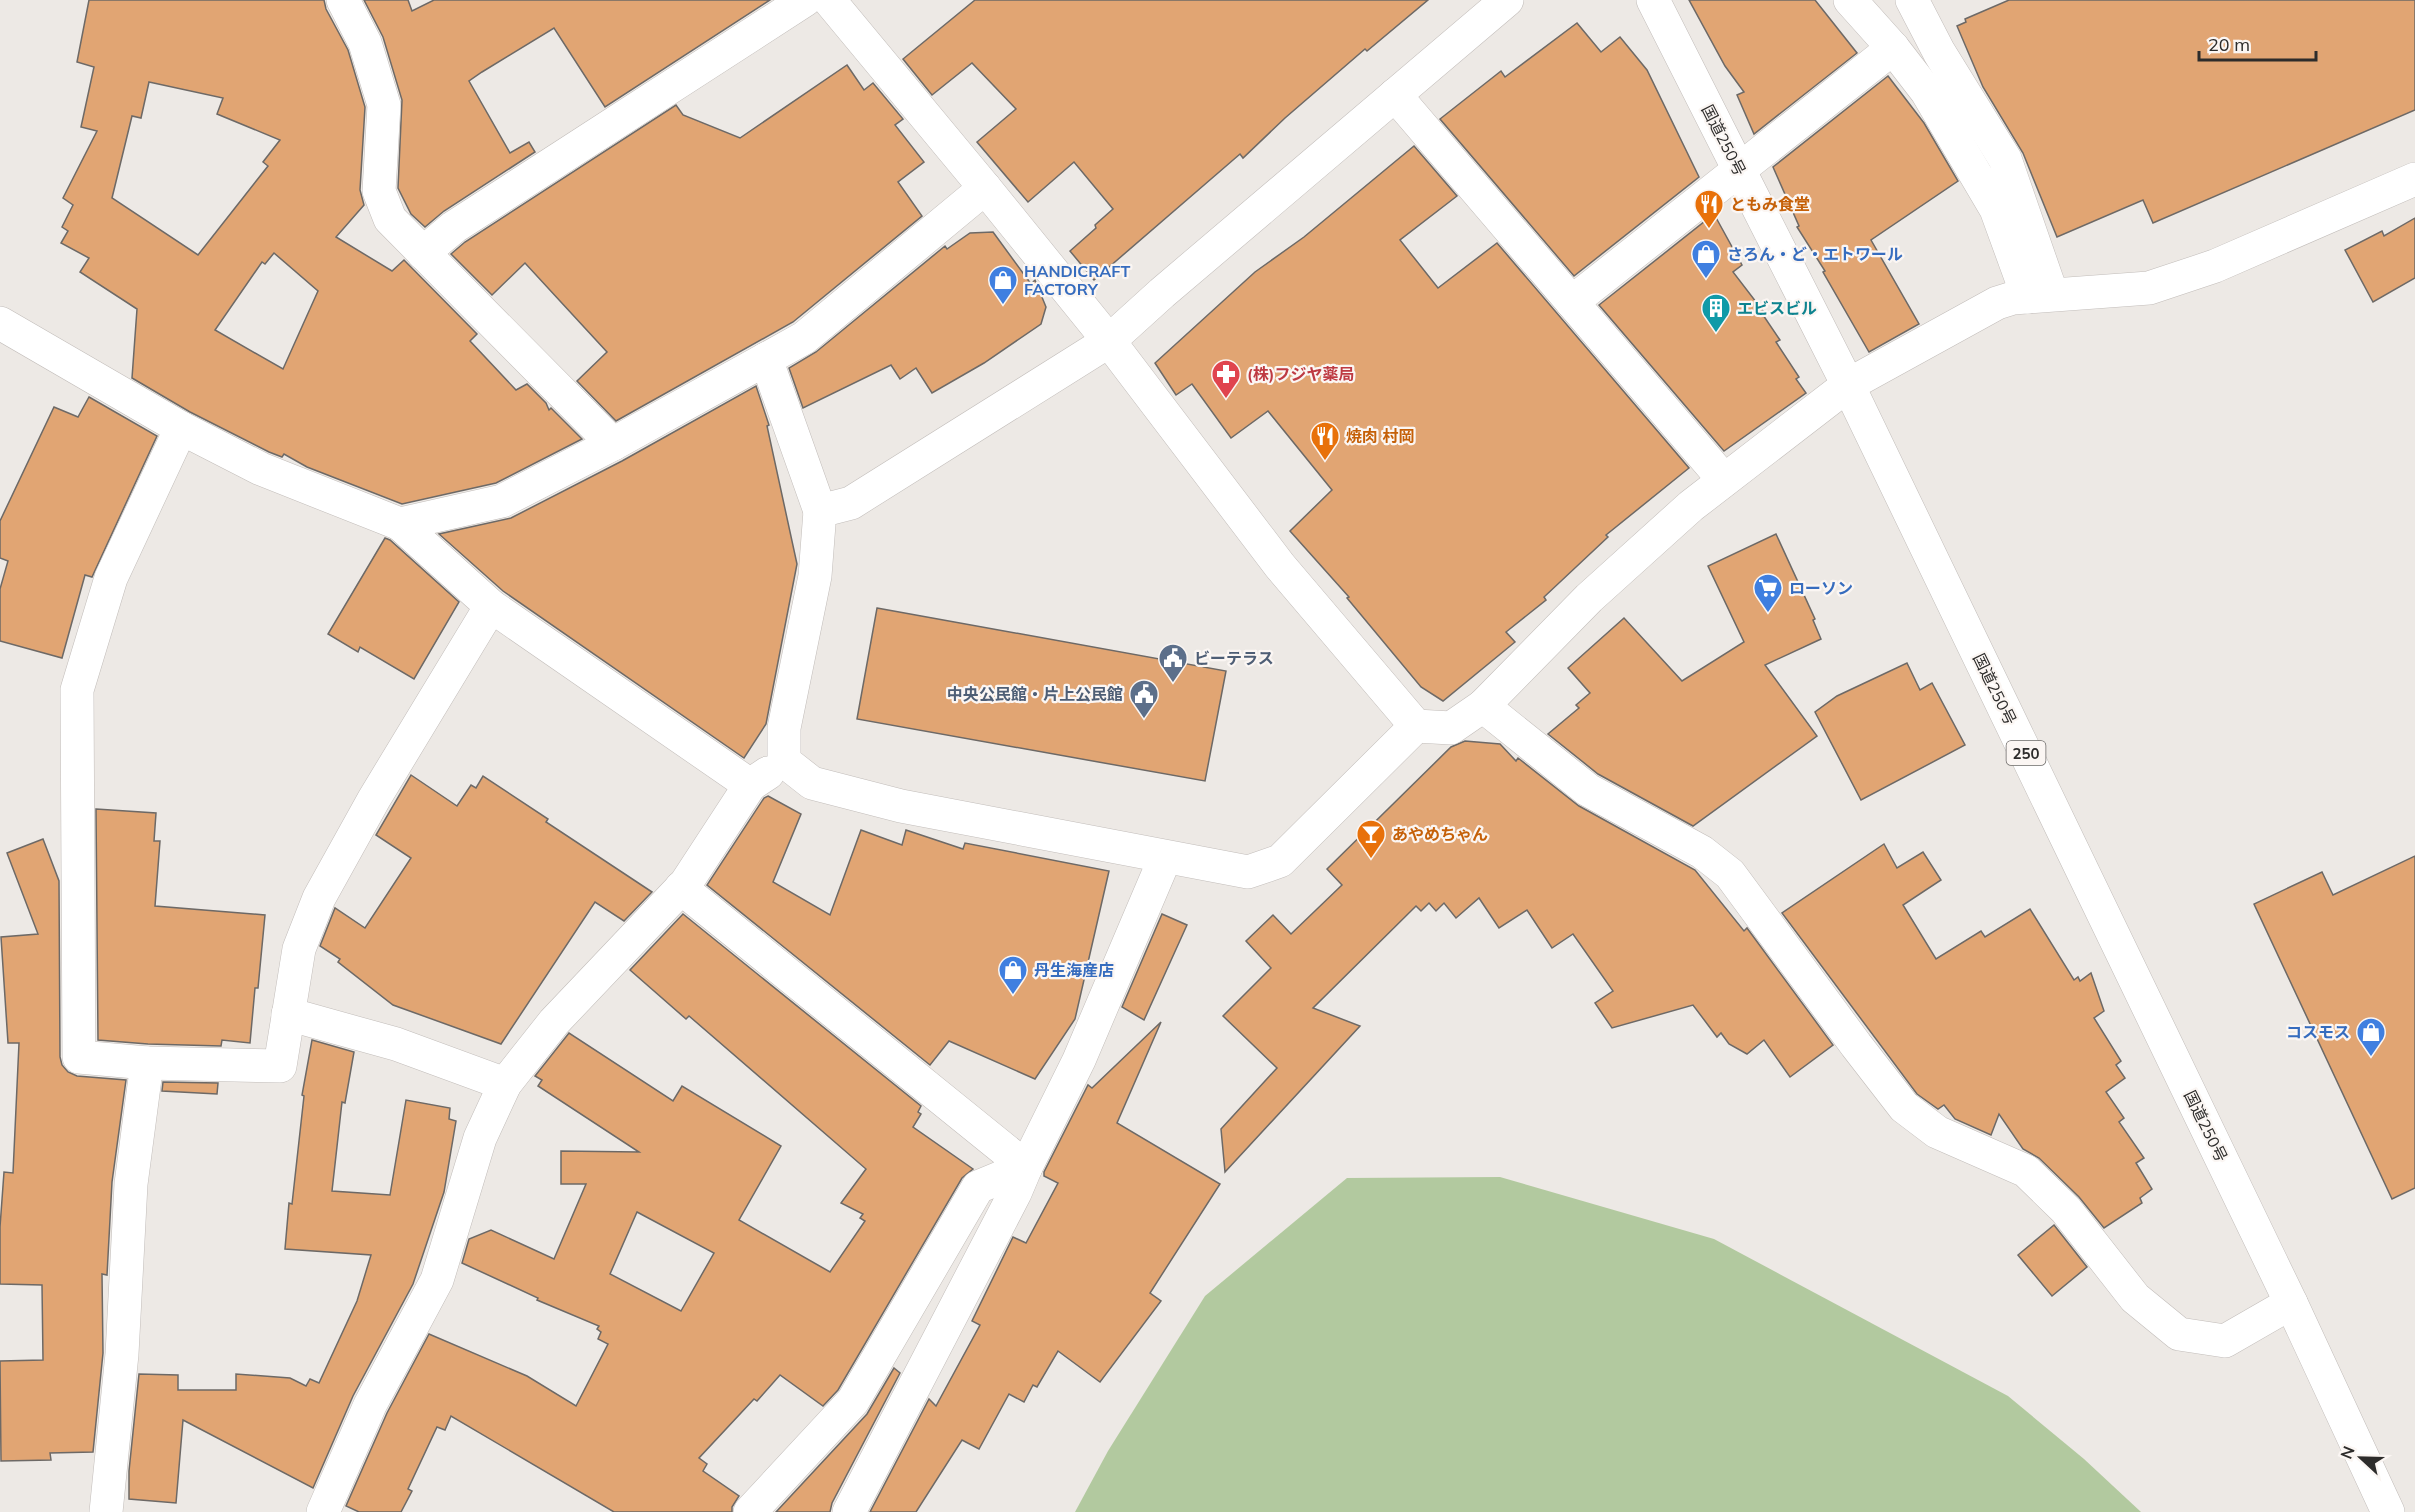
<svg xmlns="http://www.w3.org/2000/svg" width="2415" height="1512" font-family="Mulish,'Noto Sans JP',sans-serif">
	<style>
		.green { fill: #b2c99f }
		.building { fill: #e1a573; stroke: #6d6966; stroke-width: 1.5; fill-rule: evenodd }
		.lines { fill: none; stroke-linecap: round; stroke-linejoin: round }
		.minor-casing { stroke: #c2bdba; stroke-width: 34 }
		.highway-casing { stroke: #c2bdba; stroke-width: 34 }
		.minor { stroke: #fff; stroke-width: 33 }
		.highway { stroke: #fff; stroke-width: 33 }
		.labels { text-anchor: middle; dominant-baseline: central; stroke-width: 4.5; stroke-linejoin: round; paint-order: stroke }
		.shield { fill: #fbf6f3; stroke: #6b6967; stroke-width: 1.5 }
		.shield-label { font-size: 15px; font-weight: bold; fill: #2d2c2b }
		.street-label { font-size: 16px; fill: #2d2c2b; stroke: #fbf6f3 }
		.food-label { font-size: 16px; font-weight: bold; fill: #c56008; stroke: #fbf6f3; text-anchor: start }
		.shop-label { font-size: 16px; font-weight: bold; fill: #366cbe; stroke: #fbf6f3; text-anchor: start }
		.culture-label { font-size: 16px; font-weight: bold; fill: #0d838f; stroke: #fbf6f3; text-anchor: start }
		.health-label { font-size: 16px; font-weight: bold; fill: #be3a42; stroke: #fbf6f3; text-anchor: start }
		.service-label { font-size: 16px; font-weight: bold; fill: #4e5e75; stroke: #fbf6f3; text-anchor: start }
	</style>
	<rect width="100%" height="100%" fill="#ede9e5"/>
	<!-- green -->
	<polygon class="green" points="1500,1177 1714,1239 2008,1396 2084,1459 2141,1512 1075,1512 1108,1451 1205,1296 1347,1178"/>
	<!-- building -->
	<g class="building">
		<path d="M89,0h235l2,9 22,41 17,57 -5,83 4,15 -28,32 56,34 12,-11 73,74 -7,7 46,49 11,-6 19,19 3,7 2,-2 31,31 -86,44 -94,21 -95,-37 -23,-13 -2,3 -13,-5 -79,-40 -58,-34 5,-69 -57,-37 9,-14 -28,-15 7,-12 -6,-4 11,-22 -10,-7 34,-67 -16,-4 13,-60 -17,-5zM149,82l74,16 -6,16 63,26 -17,22 5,4 -70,89 -86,-57 20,-82 9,2zM274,253l44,38 -35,78 -68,-39 47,-68 3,2z"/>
		<polygon points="364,0 408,0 412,11 434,0 770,0 605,107 554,28 482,72 469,81 510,153 529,142 535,152 444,211 425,227 411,214 398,188 402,100 383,37"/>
		<polygon points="975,0 1428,0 1367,51 1365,49 1285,118 1243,158 1240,154 1094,280 1070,251 1096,228 1095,225 1113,209 1074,162 1028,202 977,142 1016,109 972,63 932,95 903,59"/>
		<polygon points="1689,0 1815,0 1857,53 1754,134 1737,95 1744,92 1725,66"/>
		<polygon points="2009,0 2415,0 2415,110 2153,223 2143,200 2057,237 2023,153 1983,87 1957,26 1966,22 1965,19"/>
		<polygon points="1577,23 1601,52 1620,37 1647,70 1699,177 1574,276 1440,119 1501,71 1505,77"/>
		<polygon points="847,65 864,90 873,83 903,119 895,125 924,162 898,182 922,216 793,322 616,421 577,381 607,352 525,263 492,295 451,254 465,242 676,105 683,115 740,138"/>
		<polygon points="1888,76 1924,123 1958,181 1871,240 1919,324 1869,352 1823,272 1825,271 1797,227 1799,226 1773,167"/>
		<polygon points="1414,146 1457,196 1400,240 1438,288 1497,243 1689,468 1606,535 1608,537 1544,597 1546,600 1506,632 1515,642 1443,701 1421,687 1347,598 1349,597 1290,531 1332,490 1268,411 1231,438 1192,384 1176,395 1155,363 1255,272 1304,237"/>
		<polygon points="1714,214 1742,265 1733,272 1763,311 1761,312 1780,340 1776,342 1799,377 1796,379 1806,393 1724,451 1599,305"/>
		<polygon points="2415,218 2415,278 2373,302 2345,250 2382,231 2384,236"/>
		<polygon points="993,232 1031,284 1035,280 1046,307 1041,324 984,363 932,393 916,368 900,379 891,365 803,408 789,368 816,352 945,246 947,249 970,233"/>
		<polygon points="756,386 769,425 767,426 797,564 766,724 744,758 503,591 439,534 511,518 622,461"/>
		<polygon points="89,397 157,436 92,577 85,575 62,658 0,641 0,589 8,561 0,558 0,521 54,407 78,417"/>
		<polygon points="1776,534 1815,619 1813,620 1821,639 1765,665 1817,736 1693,826 1598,774 1548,734 1579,708 1576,705 1590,693 1568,668 1624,618 1682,681 1744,642 1708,566"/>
		<polygon points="385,538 390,540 459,602 414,679 360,647 358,652 328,634"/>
		<polygon points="877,608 1226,671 1205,781 857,719"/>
		<polygon points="1907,663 1920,690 1932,683 1965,745 1861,800 1815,712 1837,696"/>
		<polygon points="1465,741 1500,744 1516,761 1518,758 1579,806 1695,870 1744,931 1747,928 1833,1045 1790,1077 1764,1040 1747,1054 1729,1044 1721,1033 1717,1037 1693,1005 1612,1028 1595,1003 1613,991 1573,934 1552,948 1527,910 1499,928 1479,898 1456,918 1444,903 1436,911 1429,903 1421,911 1416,906 1313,1008 1360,1026 1225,1172 1221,1129 1277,1068 1223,1016 1271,968 1246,941 1273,915 1291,934 1342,885 1327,869 1451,747"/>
		<polygon points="411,775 457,806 471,785 476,788 483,776 548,819 546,822 652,892 624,921 595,902 501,1044 393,1005 338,962 340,959 320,946 335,908 365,928 411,858 376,835"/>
		<polygon points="768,796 801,814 773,882 830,915 861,830 902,845 906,830 963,849 965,843 1109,871 1075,1019 1035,1079 949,1041 930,1065 707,885 764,798"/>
		<polygon points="96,809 156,813 154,841 160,841 155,906 265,915 258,988 255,988 250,1043 222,1040 221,1046 148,1044 98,1040"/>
		<polygon points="43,839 59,881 60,1057 62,1065 68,1072 77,1076 126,1080 112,1182 107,1275 102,1274 103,1353 93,1452 50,1453 51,1460 1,1461 0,1361 43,1360 42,1285 0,1284 0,1227 4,1172 13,1173 19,1043 8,1043 1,937 38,934 7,853"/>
		<polygon points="1884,844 1897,868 1923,852 1941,880 1903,905 1936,959 1981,931 1985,937 2030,909 2074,980 2078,977 2080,981 2091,973 2104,1011 2094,1018 2121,1061 2116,1065 2125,1078 2106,1092 2124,1118 2119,1122 2144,1158 2136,1163 2152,1189 2140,1198 2142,1203 2104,1228 2079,1197 2039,1158 2023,1149 1999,1114 1991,1135 1955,1119 1944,1105 1938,1109 1917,1094 1782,913"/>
		<polygon points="2415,856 2415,1188 2392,1199 2254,904 2322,872 2333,895"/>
		<path d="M683,914l238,192 -3,6 3,2 -8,13 60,42 -11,9 -124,212 -15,16 -43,-31 -23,26 -3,-2 -55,59 8,6 -4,7 36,25 -7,11v5h-118l-163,-96 -6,14 -8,-3 -29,62 4,2 -11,21h-42l-13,-6 41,-93 42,-79 98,42 49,30 32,-62 -10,-5 3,-7 -4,-3 2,-3 -62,-26 1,-2 -76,-35 7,-24 22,-9 63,29 32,-75h-25v-33l78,1 -101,-66 4,-6 -7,-4 34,-43 104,68 9,-15 99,60 -42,74 91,52 35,-51 -5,-3 3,-4 -22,-11 25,-34 -177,-153 -3,3 -56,-49zM637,1212l77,41 -33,58 -71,-37z"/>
		<polygon points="1162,914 1187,925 1144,1020 1122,1007"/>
		<polygon points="1161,1022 1117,1123 1220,1184 1150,1293 1161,1301 1100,1382 1058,1351 1037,1387 1033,1385 1024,1402 1009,1394 979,1449 962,1440 916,1512 870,1512 929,1399 936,1406 980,1325 972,1321 1013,1237 1026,1243 1058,1183 1044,1176 1044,1172 1088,1085 1092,1088"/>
		<polygon points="312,1040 354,1052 345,1103 342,1102 332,1191 390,1195 406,1100 450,1108 449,1119 456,1121 444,1192 413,1284 353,1396 313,1488 183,1420 176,1503 129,1499 129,1471 139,1374 178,1375 178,1390 236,1390 236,1374 290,1378 306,1386 310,1379 319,1383 357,1301 371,1255 285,1249 289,1203 292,1204 304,1096 302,1095"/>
		<polygon points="163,1082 218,1083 217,1094 162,1091"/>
		<polygon points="2054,1225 2087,1267 2052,1296 2018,1255"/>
		<polygon points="894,1368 900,1373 832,1503 830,1512 776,1512 867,1414"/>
	</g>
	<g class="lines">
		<!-- minor casing -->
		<g class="minor-casing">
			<g id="minor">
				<polyline points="343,0 365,43 384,105 379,191 390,219 613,444"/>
				<polyline points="829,0 985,188 1109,341 1280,566 1416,726 1451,728 1483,706 1589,598 1691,506 1848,385 1997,303 2013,298 2149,288 2215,266 2415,179"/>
				<polyline points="1850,0 1893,48 1927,92 1996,209 2028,297"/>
				<polyline points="1912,0 1939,52 2005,159 2049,286"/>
				<polyline points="1395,95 1724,480"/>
				<polyline points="423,253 454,227 805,0"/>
				<polyline points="1572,302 1893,48"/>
				<polyline points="0,323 181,428 261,469 400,524 502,501 613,444 804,338 985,188"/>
				<polyline points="766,359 820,511"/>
				<polyline points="400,524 491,606 750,785 768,773"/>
				<polyline points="1483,706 1588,790 1702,852 1730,874 1856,1045 1904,1107 1937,1132 2026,1171 2066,1210 2135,1298 2179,1334 2225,1341 2291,1303"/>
				<polyline points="1416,726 1280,861 1248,872 901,806 812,783 784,761 784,728 815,576 820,511 851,503 1109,341 1162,293 1507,0"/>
				<polyline points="681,888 1026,1167 978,1187 853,1401 750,1512"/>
				<polyline points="288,1014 396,1044 505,1084"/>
				<polyline points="147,1063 280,1066 299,949 319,898 374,799 491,606"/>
				<polyline points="106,1512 122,1354 131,1184 147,1063 79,1057 77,690 111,578 181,428"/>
				<polyline points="323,1512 370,1405 437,1280 480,1138 505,1084 554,1022 686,883 750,785"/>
				<polyline points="849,1512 1015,1193 1026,1167 1079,1060 1165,858"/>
			</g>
		</g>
		<!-- highway casing -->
		<g class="highway-casing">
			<polyline id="highway" points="1653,0 1848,385 2291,1303 2388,1512"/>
		</g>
		<!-- minor -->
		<use href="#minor" class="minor"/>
		<!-- highway -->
		<use href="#highway" class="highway"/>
	</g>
	<!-- icons -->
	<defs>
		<g id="restaurant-pin" transform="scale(1.5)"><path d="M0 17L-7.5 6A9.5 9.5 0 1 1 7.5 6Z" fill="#e8710a" stroke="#fbf6f3"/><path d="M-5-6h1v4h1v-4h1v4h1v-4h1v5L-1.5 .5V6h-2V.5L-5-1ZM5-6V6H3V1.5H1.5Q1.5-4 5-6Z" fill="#fff"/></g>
		<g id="shop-pin" transform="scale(1.5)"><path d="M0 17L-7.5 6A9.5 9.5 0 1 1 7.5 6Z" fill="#3f7fe0" stroke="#fbf6f3"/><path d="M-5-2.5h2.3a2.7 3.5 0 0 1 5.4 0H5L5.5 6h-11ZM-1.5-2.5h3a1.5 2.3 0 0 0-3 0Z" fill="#fff"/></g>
		<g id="building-pin" transform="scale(1.5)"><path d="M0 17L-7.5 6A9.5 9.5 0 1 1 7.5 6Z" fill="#0f9aa8" stroke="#fbf6f3"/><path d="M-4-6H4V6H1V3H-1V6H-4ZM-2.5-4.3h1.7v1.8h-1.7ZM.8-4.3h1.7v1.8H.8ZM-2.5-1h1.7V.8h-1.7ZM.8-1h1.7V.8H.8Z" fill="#fff"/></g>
		<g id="pharmacy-pin" transform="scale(1.5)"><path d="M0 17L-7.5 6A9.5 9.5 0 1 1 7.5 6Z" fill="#e0444e" stroke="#fbf6f3"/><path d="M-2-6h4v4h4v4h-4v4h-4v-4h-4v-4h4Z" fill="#fff"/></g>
		<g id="supermarket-pin" transform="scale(1.5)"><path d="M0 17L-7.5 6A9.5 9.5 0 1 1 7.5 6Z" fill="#3f7fe0" stroke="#fbf6f3"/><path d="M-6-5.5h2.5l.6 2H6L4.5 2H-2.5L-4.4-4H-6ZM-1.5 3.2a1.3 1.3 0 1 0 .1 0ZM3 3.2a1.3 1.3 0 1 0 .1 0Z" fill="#fff"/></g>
		<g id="civic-pin" transform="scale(1.5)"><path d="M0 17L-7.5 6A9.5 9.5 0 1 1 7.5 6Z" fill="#5c6f8a" stroke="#fbf6f3"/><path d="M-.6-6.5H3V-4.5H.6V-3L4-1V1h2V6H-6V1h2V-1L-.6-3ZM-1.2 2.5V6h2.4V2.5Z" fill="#fff"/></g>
		<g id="bar-pin" transform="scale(1.5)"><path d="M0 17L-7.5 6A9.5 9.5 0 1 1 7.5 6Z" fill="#e8710a" stroke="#fbf6f3"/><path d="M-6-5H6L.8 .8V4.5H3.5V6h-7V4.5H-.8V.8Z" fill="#fff"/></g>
	</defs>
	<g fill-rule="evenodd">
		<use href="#restaurant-pin" x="1709" y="204"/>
		<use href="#shop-pin" x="1706" y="254"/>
		<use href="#shop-pin" x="1003" y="280"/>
		<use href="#building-pin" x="1716" y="308"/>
		<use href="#pharmacy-pin" x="1226" y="374"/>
		<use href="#restaurant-pin" x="1325" y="436"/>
		<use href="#supermarket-pin" x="1768" y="588"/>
		<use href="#civic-pin" x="1173" y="658"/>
		<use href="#civic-pin" x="1144" y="694"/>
		<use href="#bar-pin" x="1371" y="834"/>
		<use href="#shop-pin" x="1013" y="970"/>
		<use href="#shop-pin" x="2371" y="1032"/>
	</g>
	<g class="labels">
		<!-- shield labels -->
		<rect class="shield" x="2006.5" y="741" width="39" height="24" rx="4.5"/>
		<g class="shield-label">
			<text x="2026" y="753">250</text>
		</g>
		<!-- street labels -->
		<g class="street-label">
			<text transform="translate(1724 140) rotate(63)">国道250号</text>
			<text transform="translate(1995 689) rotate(64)">国道250号</text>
			<text transform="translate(2206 1126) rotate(64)">国道250号</text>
		</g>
		<!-- food labels -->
		<g class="food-label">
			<text x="1730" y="204">ともみ食堂</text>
			<text x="1346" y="436">焼肉 村岡</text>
			<text x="1392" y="834">あやめちゃん</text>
		</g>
		<!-- shop labels -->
		<g class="shop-label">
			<text x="1727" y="254">さろん・ど・エトワール</text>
			<text x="1024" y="271">HANDICRAFT<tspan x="1024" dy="18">FACTORY</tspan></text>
			<text x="1789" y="588">ローソン</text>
			<text x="1034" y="970">丹生海産店</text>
			<text x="2350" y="1032" text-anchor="end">コスモス</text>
		</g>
		<!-- culture labels -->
		<g class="culture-label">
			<text x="1737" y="308">エビスビル</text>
		</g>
		<!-- health labels -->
		<g class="health-label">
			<text x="1247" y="374">(株)フジヤ薬局</text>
		</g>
		<!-- service labels -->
		<g class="service-label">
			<text x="1194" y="658">ビーテラス</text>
			<text x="1123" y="694" text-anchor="end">中央公民館・片上公民館</text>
		</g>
	</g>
	<!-- north arrow -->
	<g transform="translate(2361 1458) rotate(292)" stroke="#fbf6f3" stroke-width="4.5" paint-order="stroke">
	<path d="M0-4.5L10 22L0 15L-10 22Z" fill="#2d2c2b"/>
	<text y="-9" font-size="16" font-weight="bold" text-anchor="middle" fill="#2d2c2b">N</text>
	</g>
	<!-- scale -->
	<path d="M2199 51v9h117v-9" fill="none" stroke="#2d2c2b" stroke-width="3"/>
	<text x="2208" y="51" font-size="18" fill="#2d2c2b" stroke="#fbf6f3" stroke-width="4.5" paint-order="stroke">20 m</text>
</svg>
